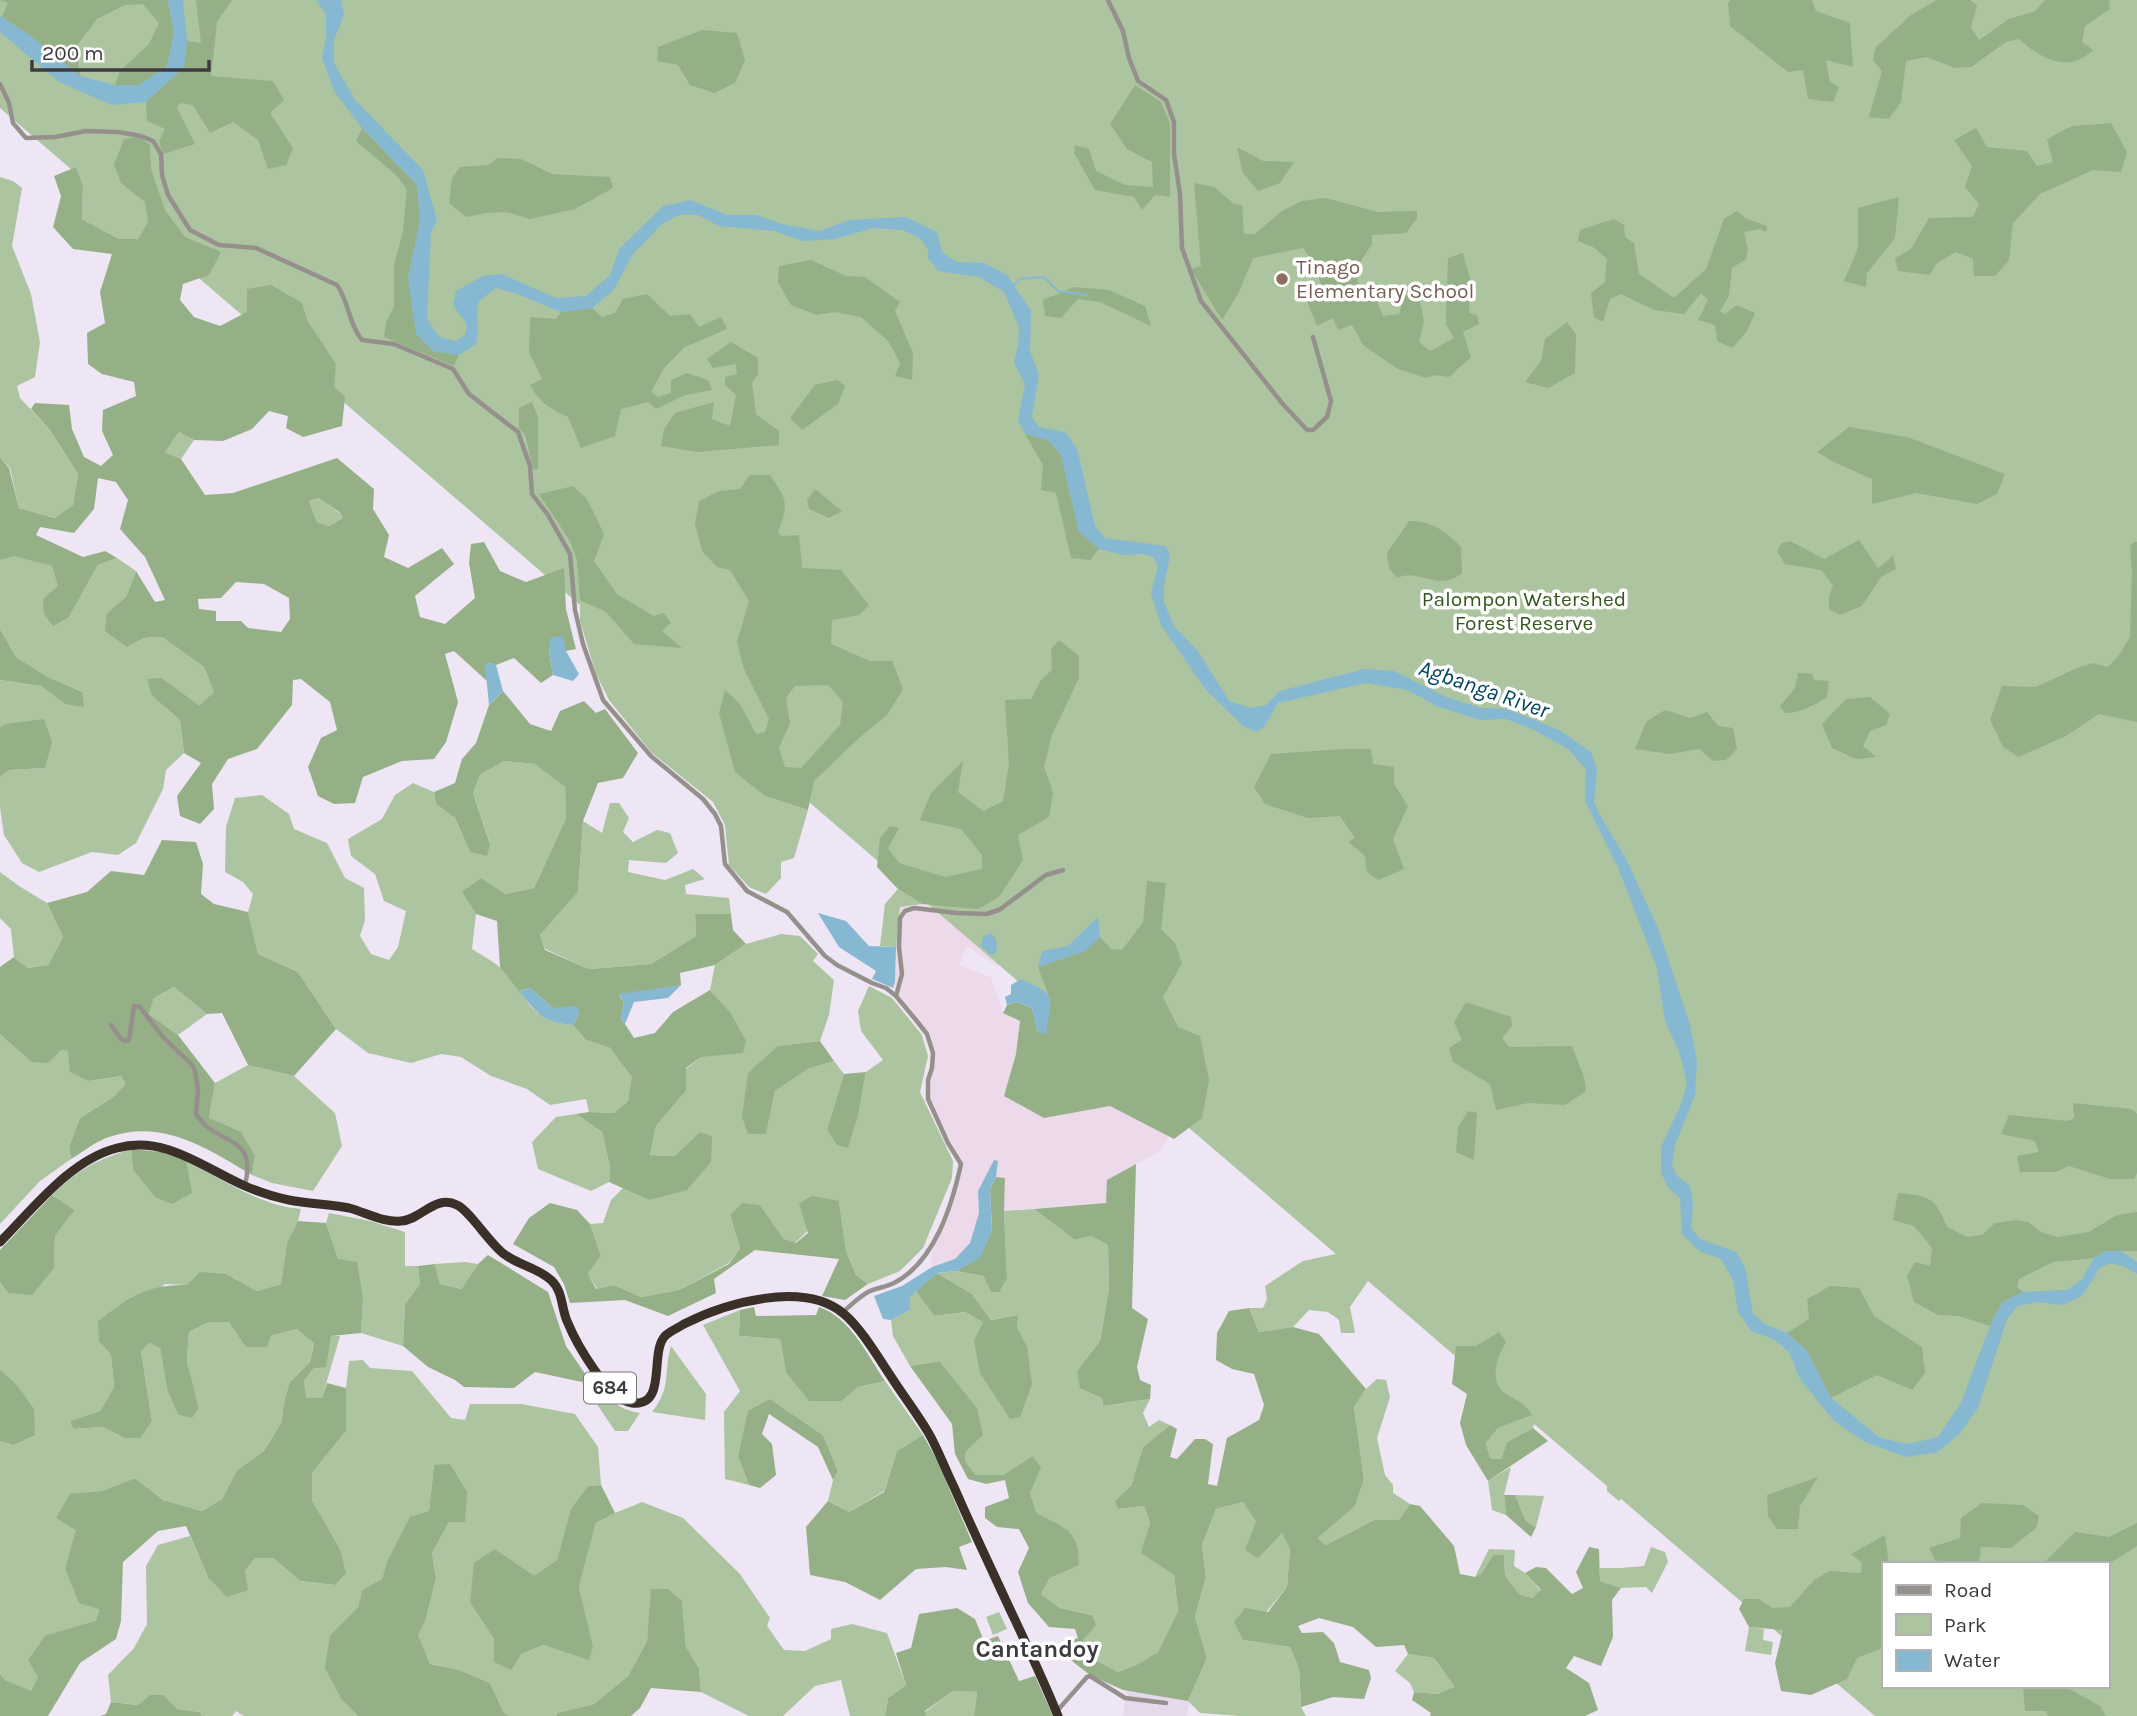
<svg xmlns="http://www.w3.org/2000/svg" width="2137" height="1716" font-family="Karla,sans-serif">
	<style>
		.industrial { fill: #ecd9ea }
		.built { fill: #e5d9ec }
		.green { fill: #acc4a0; fill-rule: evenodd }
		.forest { fill: #95b087; fill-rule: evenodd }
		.water { fill: #86b8d2 }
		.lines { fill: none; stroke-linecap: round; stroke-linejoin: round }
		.stream { stroke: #86b8d2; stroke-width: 2 }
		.street { stroke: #96908c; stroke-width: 4.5 }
		.highway { stroke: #3a3028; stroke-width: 9 }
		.education-dot { fill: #8d6e63; stroke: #fff; stroke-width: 2.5 }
		.labels { text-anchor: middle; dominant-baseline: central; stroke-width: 7; stroke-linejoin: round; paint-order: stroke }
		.shield { fill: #fff; stroke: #787679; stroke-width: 2 }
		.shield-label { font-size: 19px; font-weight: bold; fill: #3e3b40 }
		.education-label { font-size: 21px; fill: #785e54; stroke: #fff; text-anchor: start }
		.park-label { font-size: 21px; fill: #34571d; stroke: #fff }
		.water-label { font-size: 23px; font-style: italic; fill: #00455f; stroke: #fff }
		.quarter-label { font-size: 24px; font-weight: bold; fill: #3e3b40; stroke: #fff }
	</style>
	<rect width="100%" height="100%" fill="#eee6f4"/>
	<!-- industrial -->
	<polygon class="industrial" points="922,904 978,909 1038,967 997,966 967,946 959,965 991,977 1003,1013 1020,1021 1016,1054 1004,1096 1044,1118 1110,1106 1169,1136 1160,1151 1107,1180 1107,1203 1004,1211 1005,1179 996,1177 998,1161 978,1191 979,1213 970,1243 955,1259 932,1267 931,1253 958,1179 962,1164 930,1099 927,1082 936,1053 930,1033 893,988 895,981 896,947 900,907"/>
	<!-- built -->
	<polygon class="built" points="1127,1690 1190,1699 1187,1716 1123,1716"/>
	<!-- green -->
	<g class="green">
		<path d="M0,0h2137v1716h-262l-254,-217 -2,2 -12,-10v-5l-73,-62 -1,4 -26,14 -6,17 -11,-1 -4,-15 12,-15 28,-11 -158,-136 -18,26 5,26h-14l-2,-13 -11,-8 -19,-2 -16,17 -34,5 -10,-24h14l4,-9 -2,-13 38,-25 33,-7 -611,-524 4,15 36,51 43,14 -14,48 -13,4v16l-15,16 -17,-7 -20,-22 -4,-40 -12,-23 -62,-50 -42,-52 -13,-26 -16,-53v-16l-436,-374 -6,8h-19l-37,-20 1,-33 -4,-10 -79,-68zM1883,1564h224v122h-224z"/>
		<polygon points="0,177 13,181 22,188 12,246 31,294 40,342 35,377 17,386 20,398 50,430 78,474 73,505 56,518 19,508 10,468 0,457"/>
		<polygon points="179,432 194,440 181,459 165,452"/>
		<polygon points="320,498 339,513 343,518 329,526 317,522 309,501"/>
		<polygon points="13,555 52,566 69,617 98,565 117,558 136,571 126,597 107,613 127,646 144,638 162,637 204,667 214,692 199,705 162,678 152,696 180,720 184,753 166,770 163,789 136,843 118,855 92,852 39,872 22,863 4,835 0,807 0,777 9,770 45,768 5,724 0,727 0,680 41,686 65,704 82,692 48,677 16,657 0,629 0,560"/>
		<path d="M504,761l32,3 29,23 1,31 -32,70 -29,6 -42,-2 13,22 -4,35c9,6 21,12 29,19 29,28 25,53 72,57l13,15 24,8 23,29 -5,24 -14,12 -25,-1 -3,-13 -36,6 -23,-16 -36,-13 -30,-19 -20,-3 -30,9 -43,-10 -32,-24 -38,-57 -40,-18 -10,-42 5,-18 -10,-12 -18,-10 1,-45 9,-29 27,-3 27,19 5,15 33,14 18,35 19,10 1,32 -5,16 11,18 18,6 9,-13 8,-36 -22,-10 -9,-27 -24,-18 -3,-17 34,-20 13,-24 18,-12 21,9 2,12 19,14 15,34 20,-9 -17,-50 7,-18z"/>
		<polygon points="610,803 619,803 629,818 623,832 633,842 657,830 670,833 678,853 666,863 629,860 628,872 665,880 693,869 705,879 685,885 686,894 729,898 731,914 695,914 696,936 651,964 589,969 545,949 540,935 578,892 583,821 602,833"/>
		<polygon points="0,872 19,886 47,903 63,937 48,965 28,968 14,957 11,929 0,918"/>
		<polygon points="898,889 922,904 900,907 896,947 880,946 885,904"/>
		<polygon points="781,934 800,936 818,954 813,961 834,980 829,1015 820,1041 778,1046 766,1133 775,1091 808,1069 834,1061 844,1074 827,1129 848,1147 858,1116 866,1072 883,1060 861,1031 858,1011 869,986 892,998 922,1035 928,1056 920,1092 953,1161 952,1178 923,1248 900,1271 868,1284 856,1275 846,1251 839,1201 795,1243 784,1239 760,1205 730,1215 740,1248 729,1263 679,1290 641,1297 614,1285 597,1289 588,1274 601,1256 590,1224 603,1223 611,1200 623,1188 649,1200 675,1156 650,1155 656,1126 686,1091 686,1069 701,1057 730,1012 710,990 715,965 746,944"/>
		<polygon points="174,987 207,1014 178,1035 149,1014 154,998"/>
		<polygon points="0,1034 31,1062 61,1050 68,1051 89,1081 121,1076 127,1084 113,1097 80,1118 69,1147 71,1159 40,1181 0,1224"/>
		<polygon points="248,1065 294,1076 335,1113 342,1146 313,1191 272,1183 252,1175 255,1156 209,1118 215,1083"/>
		<polygon points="576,1114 602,1132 610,1167 609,1182 591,1191 538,1169 532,1142 556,1117"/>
		<path d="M131,1149l2,21 22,27 31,-37c36,19 74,46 115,49l-3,12 -11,23 -6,40 -24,7 -31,-17 -39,11 -22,-1 -66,58 12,13 3,32 -14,24 -30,10 3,8 30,-2 21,11 28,-17 -11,-70 9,-8 10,4 7,42 32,19 -12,-47 2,-29 20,-10h20l42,14 26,-7 17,13 -4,20 -20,20 -5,15 -4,26 -17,28 -27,19 -15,29 -20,12 -39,-11 -28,-22 -33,13 -32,4 7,35 -12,38 34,41 -3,13 -50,13 -8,42 -7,15 -26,-12 -5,-6v-233l13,4 4,-60 -17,-16v-87l8,11 46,-25 1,-32 20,-26 -23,-15c28,-27 43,-34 79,-46z"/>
		<path d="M1034,1209l41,31 16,-4 17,9 1,44 -9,52 -23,30 25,27 1,8 47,-7 -7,14 6,14 10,-7 11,5 -27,22 -12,39 -13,23 26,-3 6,17 -8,30 32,22 4,36 -20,41 -22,13 -18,7 -30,-16 -5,-16 9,-25 -32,-7 -19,-14 9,-16 28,-13c1,-36 -13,-37 -41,-52l-7,-20 2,-37 -29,19h-27l-11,-14 1,-10 -27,-90 -29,5 -17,-30 -2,-16 19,-10v-13l6,-6 18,25 31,-4 62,34 -10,-19v-12l-26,5 -19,-26 -35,-21 19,-2 27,5 8,16 16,-15 -3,-66z"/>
		<polygon points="329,1213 370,1221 405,1232 405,1266 418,1266 420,1284 405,1304 403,1346 361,1333 363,1299 338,1260 326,1223"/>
		<polygon points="465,1262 478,1264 463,1289 440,1284 435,1264"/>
		<polygon points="740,1310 739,1336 780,1339 786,1372 842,1401 858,1387 885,1381 923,1435 897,1451 884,1491 849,1512 828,1501 833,1480 838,1471 823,1435 770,1399 738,1457 749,1485 725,1479 724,1412 740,1391 703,1325"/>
		<polygon points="331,1336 340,1336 322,1398 305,1398 304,1381 314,1368"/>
		<path d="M671,1346l35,48 -1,26 -53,-8c20,-25 11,-38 19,-66z"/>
		<polygon points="363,1360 370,1368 412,1371 451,1418 465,1420 470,1404 521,1404 575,1414 598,1447 601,1485 588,1486 571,1508 557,1560 534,1577 495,1549 470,1603 494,1639 521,1654 544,1645 593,1645 579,1587 596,1523 615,1513 642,1502 683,1518 740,1574 770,1618 767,1626 784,1650 805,1651 831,1639 831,1629 852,1624 887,1633 906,1685 888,1698 885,1716 850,1716 841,1680 815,1686 783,1716 749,1716 701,1692 699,1668 686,1647 682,1601 652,1589 647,1641 628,1676 594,1704 558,1713 557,1716 510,1716 504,1713 490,1683 460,1670 430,1664 417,1635 426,1619 436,1578 432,1553 449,1522 464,1522 434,1465 429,1511 387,1562 382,1580 362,1590 358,1607 330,1635 342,1700 358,1716 244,1716 236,1711 232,1716 202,1716 200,1712 177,1709 164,1695 150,1695 139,1705 111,1702 108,1675 134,1648 147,1624 146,1566 158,1545 190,1536 208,1577 245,1571 255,1558 273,1558 300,1581 335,1585 340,1549 312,1500 312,1473 346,1431 346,1388 349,1361"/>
		<path d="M588,1378c14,17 30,32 52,35l-12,18h-13l-33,-49z"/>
		<polygon points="1377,1379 1386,1380 1390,1397 1377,1438 1385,1475 1393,1485 1393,1493 1410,1504 1399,1520 1374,1520 1326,1545 1318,1538 1355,1506 1364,1480 1354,1407 1366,1389"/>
		<polygon points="1511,1467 1504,1495 1506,1515 1492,1510 1488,1481"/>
		<polygon points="1515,1495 1544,1496 1536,1527 1526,1521"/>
		<polygon points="1243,1502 1256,1522 1282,1532 1290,1548 1287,1587 1243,1640 1290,1647 1299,1669 1301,1707 1306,1716 1240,1716 1200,1713 1188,1701 1207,1658 1195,1617 1206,1577 1202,1545 1216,1509"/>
		<polygon points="1651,1547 1665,1552 1668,1562 1652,1593 1646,1587 1621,1588 1600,1581 1600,1568 1621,1568 1644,1566"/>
		<polygon points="1489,1549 1515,1550 1514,1566 1525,1573 1541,1591 1532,1598 1519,1594 1505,1575 1504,1555 1493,1555 1482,1573 1475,1577"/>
		<polygon points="999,1612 1007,1629 993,1635 986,1617"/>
		<polygon points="1749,1627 1764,1629 1763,1640 1773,1642 1771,1655 1745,1651"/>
		<polygon points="1408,1654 1434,1658 1456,1688 1438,1694 1414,1692 1410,1683 1395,1671"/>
		<polygon points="953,1691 977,1692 974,1716 926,1716 925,1712"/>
	</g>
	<!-- forest -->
	<g class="forest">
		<polygon points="0,0 168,0 174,34 167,66 139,85 115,85 120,71 149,44 159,23 143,4 125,5 97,19 76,47 80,76 32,37 2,17 8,3"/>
		<polygon points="196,0 232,0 217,22 211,76 273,81 284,100 270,113 293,148 286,165 268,169 258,140 233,122 210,133 193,105 180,103 177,108 195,144 163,154 159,141 165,129 147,121 146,102 184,67 187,41 201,43"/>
		<polygon points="1731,0 1812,0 1816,11 1850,23 1853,67 1826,60 1830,82 1839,87 1833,102 1808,99 1803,70 1788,72 1730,26 1728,3"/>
		<path d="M1937,0h33l7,5 -6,22 8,13 30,-21 26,-8 10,-11h64l1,9 -25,17 -3,16 11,8c-25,24 -52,9 -74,-11l-13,3 -35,25 -16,1 -29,-11 -20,4 -5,41 -12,17 -20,-2 13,-46 -9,-11 3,-13 35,-32z"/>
		<polygon points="702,30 737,33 745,60 735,83 714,93 690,85 678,65 657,61 658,47"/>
		<polygon points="1135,85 1161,102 1170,124 1170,197 1155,195 1142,210 1134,197 1095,190 1074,153 1075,145 1089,149 1096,171 1125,185 1153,187 1152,162 1127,149 1110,124"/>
		<polygon points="2111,123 2127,152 2121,172 2093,170 2040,194 2013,223 2009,260 1995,276 1974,276 1973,259 1956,252 1936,264 1930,275 1898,271 1895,258 1911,249 1929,218 1973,217 1979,204 1965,187 1972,166 1954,140 1976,128 1987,147 2027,151 2037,166 2053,162 2047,139 2072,126"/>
		<polygon points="362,128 417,185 420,221 408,278 433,351 459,355 454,366 384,337 386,322 394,307 394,265 403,231 407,190 398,177 356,141"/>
		<path d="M140,137l10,8 1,24 14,41 20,27 36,15 -12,23 -26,9 -3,16 14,17 26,9 27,-14v-23l24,-4 31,18 5,17 29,44 -2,23 11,10 -3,29 -39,11 -17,-9 2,-12 -19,-5 -17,18 -29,12 -29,-1 -15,-8 -14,20 16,7 24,36 28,-2 104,-35 37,31 -1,20 16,26 -5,22 24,11 34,-20 12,16 -39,32 5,21 25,7 30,-26 -6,-35 2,-19 13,-2 16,29 26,11 38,-14 2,41 10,40 -10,2h-17l4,24 -12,8 -27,-25 -18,7 -6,-2 -4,2 1,16 -33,-30 -9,3 13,48 -12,40 -12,17 -32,2 -39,16 -8,26 -21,1 -16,-8 -10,-29 13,-29 16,-8 -7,-28 -29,-23 -8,1 -1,25 -35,44 -29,10 -16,25 2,25 -14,15 -20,-8 -3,-20 24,-33 -17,-10 -4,-33 -28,-24 -5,-17 15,-1 37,27 15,-13 -10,-25 -42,-30 -18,1 -17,9 -22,-16 2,-18 19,-16 10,-26 19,31 10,-2 -20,-43 -25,-28 8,-29 -12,-18 -18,-4 -4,31 -20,24 -34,-6 -4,8 47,22 22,-6 12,7 -19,7 -29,52 -16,9 -9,-12 -1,-15 15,-13 -6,-20 -38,-10 -14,4v-103l9,11 10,40 36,10 18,-13 5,-31 -28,-44 -19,-21 4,-6 34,2 3,24 12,28 17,9 12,-11 -11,-24 1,-21 33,-14 -2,-14 -32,-8 -14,-10 -1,-31 18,-10 -5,-31 12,-38 -39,-5 -20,-22 8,-31 -7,-20 22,-9 7,19 -1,33 37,20h19l10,-17 -3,-20 -24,-19 -7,-18 10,-26zM319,498l20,14 4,6 -14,8 -12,-4 -8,-21zM236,582l28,2 25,14 1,21 -9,13 -33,-4 -7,-7h-25v-10l-17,-2 -1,-10 23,-1z"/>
		<polygon points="1237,147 1263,161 1294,162 1280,183 1258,191 1243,173"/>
		<polygon points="498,158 521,159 552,174 610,177 613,188 575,209 530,219 507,212 486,213 466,217 449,203 452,178 460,167 488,165"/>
		<polygon points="1194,183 1214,187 1234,204 1242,205 1244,234 1255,234 1282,211 1302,201 1326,198 1378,212 1417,211 1417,218 1406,233 1372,235 1372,244 1355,270 1359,287 1372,290 1383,316 1399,314 1404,295 1419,297 1424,321 1419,342 1430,351 1454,338 1446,324 1448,258 1463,253 1470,279 1469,313 1477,315 1479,324 1463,332 1471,357 1449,377 1435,375 1426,378 1398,369 1363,345 1352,325 1338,330 1333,318 1317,326 1307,301 1322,289 1317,268 1303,248 1253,258 1239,292 1222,320 1191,269 1201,266"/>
		<polygon points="1899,197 1895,238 1867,273 1866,287 1844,281 1858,248 1858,208"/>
		<polygon points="1737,211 1745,218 1767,226 1766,232 1760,229 1744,232 1748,249 1746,259 1732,268 1729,296 1720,311 1725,314 1737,305 1755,313 1747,331 1732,348 1717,341 1715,325 1698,320 1708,300 1701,293 1684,314 1654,310 1621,294 1610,299 1603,322 1594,317 1591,293 1605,282 1607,259 1593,247 1578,241 1580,230 1614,219 1624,225 1625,237 1634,243 1639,274 1674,298 1706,269 1724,219"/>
		<polygon points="811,260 846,276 865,277 900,302 895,311 913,353 912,380 895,376 900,363 888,341 861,317 835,312 816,315 791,305 778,282 779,266"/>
		<polygon points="1074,287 1109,290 1145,306 1151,326 1100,302 1078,299 1061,318 1045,316 1043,300"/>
		<path d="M647,294l23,22 20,-2 9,13 22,-10 6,12 -42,18 -21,21 -13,24 7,5 13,-4v-13l16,-7 21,7 4,10 -27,5 -29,14 -8,-7 -27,7 -6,27 -34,12 -13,-31c-17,-7 -30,-16 -38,-32l12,-6 -13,-27 1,-35 26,2 5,-7 31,-4 10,9 13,-4 8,-14z"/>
		<polygon points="1567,322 1576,334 1575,373 1548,388 1525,382 1541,361 1545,339"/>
		<polygon points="731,342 758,358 758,374 752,383 756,414 779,431 779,445 697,452 661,446 664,429 675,413 714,402 712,419 730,426 736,395 725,385 725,377 737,374 736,364 713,368 707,359"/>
		<polygon points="837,380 845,386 838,404 802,430 790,418 815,385"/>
		<polygon points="532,402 538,417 538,469 533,469 525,434 519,429 519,408"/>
		<polygon points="1849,427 1907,437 2005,474 1997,494 1977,504 1916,493 1872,504 1872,479 1836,463 1817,452"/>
		<polygon points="1025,434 1048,440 1061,455 1079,532 1099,549 1090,560 1071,558 1056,493 1041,490 1043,465"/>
		<path d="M750,475h20c17,25 19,28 8,57l3,4 18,-1 3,33 39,2 28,35 -10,10 -27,5 -1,24 39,17h22l11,28 -16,26 -28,23 -45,43 -6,29 -43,-14 -30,-24 -16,-59 6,-23 15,14 16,30 9,-2 4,-13 -25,-50 -7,-27 12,-41 -19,-31 -13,-3 -15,-16 -7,-27 4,-23 20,-10 21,-2zM828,685l15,17 -3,23 -39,43 -16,-1 -6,-19 11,-25 -4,-25 9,-12z"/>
		<polygon points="573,486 587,499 604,534 594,561 617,594 654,616 664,613 671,623 662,631 682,648 634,644 606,612 580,600 577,560 570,541 539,494"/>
		<polygon points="815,489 842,511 829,518 809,509 807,500"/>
		<path d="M1409,521c23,-1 37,11 52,26l1,26c-24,20 -43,-6 -65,5l-8,-10 -2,-15z"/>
		<polygon points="1859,540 1878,568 1893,556 1896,569 1881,577 1862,606 1840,615 1829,609 1829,597 1833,585 1821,570 1785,564 1777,551 1782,543 1790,541 1824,559"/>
		<polygon points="2134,542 2137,542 2137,722 2099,714 2066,736 2018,757 2003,747 1990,720 2002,686 2036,687 2079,667 2093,663 2108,667 2119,655 2130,637 2132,571 2130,546"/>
		<polygon points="0,629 16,657 48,677 82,692 84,707 65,704 41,686 0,680"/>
		<polygon points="1059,640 1079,656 1079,678 1052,735 1044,767 1053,792 1049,817 1018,835 1023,860 999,897 978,909 922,904 898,889 877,867 880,838 890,826 899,828 888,848 899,863 945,877 982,869 982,855 961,829 920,820 931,793 963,761 958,792 983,811 1003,801 1009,764 1005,700 1031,699 1041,680 1052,670 1051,649"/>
		<path d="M1798,673l14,1 2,6 15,1 -2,16c-13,8 -26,16 -42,16l-5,-7 15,-18z"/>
		<polygon points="503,691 530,724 551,731 560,711 584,701 596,713 605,709 638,753 623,778 598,783 583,821 578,892 540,935 545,950 589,969 651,964 696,936 695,914 731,914 733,930 746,944 715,965 680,973 681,985 619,995 624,1003 621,1018 634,1038 655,1033 673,1012 710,990 730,1012 746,1041 743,1053 701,1057 686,1068 686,1091 656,1126 650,1155 675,1156 700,1132 712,1136 711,1162 687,1190 649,1200 609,1182 610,1167 602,1132 576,1114 589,1112 614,1113 628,1101 632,1077 610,1048 586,1040 573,1025 580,1012 553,1008 530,988 519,991 500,967 497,921 476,914 462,892 481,878 505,894 534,888 566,818 565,787 535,764 504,761 480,775 473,793 490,844 487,856 470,852 455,818 436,804 434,792 455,783 462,759 476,743 489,705"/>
		<polygon points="1870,697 1890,714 1886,725 1870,731 1863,746 1876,757 1856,759 1832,748 1822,724 1846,699"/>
		<polygon points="1665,710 1690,718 1707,712 1718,726 1733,728 1737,749 1726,760 1713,761 1699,749 1670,754 1635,749 1646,722"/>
		<polygon points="44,719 52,742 45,768 9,770 0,777 0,727 5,724"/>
		<polygon points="1343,749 1371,749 1373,764 1394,767 1394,784 1408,806 1393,839 1404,869 1378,880 1367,872 1365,856 1348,842 1355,838 1340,816 1308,818 1265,804 1254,787 1271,754"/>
		<path d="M162,840l34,2 7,22 -2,30 13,10 34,8 10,42 40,18 38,57 -42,47 -46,-11 -26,-52 -15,1 -33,-27 -20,11 -5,16 29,21 37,48 -6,35 32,14 14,24 -3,19c-43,-26 -90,-57 -143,-38 -13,4 -26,15 -38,22l-2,-12 11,-29 33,-21 13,-13 -5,-8 -32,5 -19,-9 -2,-21 -7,-1 -13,13 -17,-1 -31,-28v-67l14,-10 14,11 20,-3 15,-28 -16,-34 40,-11 24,-21 33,4z"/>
		<polygon points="1147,881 1166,883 1161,929 1175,943 1182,963 1163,997 1178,1027 1200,1036 1209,1080 1202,1118 1174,1139 1110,1106 1044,1118 1004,1096 1016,1054 1020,1021 1003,1013 1007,1005 1017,1002 1032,1008 1038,1032 1050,999 1038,967 1085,951 1100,937 1111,949 1122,950 1143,922"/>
		<polygon points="1466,1002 1511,1017 1512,1026 1502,1038 1509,1047 1572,1046 1584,1077 1586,1091 1565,1105 1528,1103 1496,1110 1490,1084 1453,1062 1449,1048 1462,1040 1454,1022"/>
		<polygon points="820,1041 834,1061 808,1069 775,1091 766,1134 748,1134 742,1117 748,1073 778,1046"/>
		<polygon points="866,1072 858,1116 848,1148 837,1145 827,1129 844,1074"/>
		<polygon points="2073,1103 2131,1109 2137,1114 2137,1173 2134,1179 2110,1179 2069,1166 2056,1172 2020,1172 2017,1156 2039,1152 2035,1141 2001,1134 2009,1115 2068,1121 2074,1118"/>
		<polygon points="1468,1111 1477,1113 1474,1160 1456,1152 1458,1128"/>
		<polygon points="131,1149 161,1152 186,1160 192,1193 172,1204 155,1197 133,1170"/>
		<polygon points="1136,1164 1132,1308 1148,1319 1137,1367 1140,1380 1151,1385 1150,1399 1103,1406 1102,1398 1080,1388 1077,1371 1100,1341 1109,1289 1108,1245 1091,1236 1075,1240 1034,1209 1106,1203 1107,1180"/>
		<polygon points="996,1177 1005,1178 1004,1211 1007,1278 999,1292 991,1292 983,1276 956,1271 980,1257 992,1230 990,1189"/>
		<path d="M1898,1193c32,3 37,4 49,34l20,10 15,-2 13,-12 20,-3 13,2 13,10 16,5 32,-5 28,-17 20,-3v39h-33l-10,7 -41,4 -34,17 -2,8 6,5 -21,10 -12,24 -31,-10 -21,-1 -24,-13 -7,-26 8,-14 15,4 2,-18 -18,-22 -21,-6z"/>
		<polygon points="52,1195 75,1210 55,1236 54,1268 32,1295 8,1293 0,1282 0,1250"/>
		<polygon points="812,1196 839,1201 846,1251 856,1275 868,1284 845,1300 822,1296 839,1259 755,1250 714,1279 716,1293 668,1316 625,1300 570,1303 564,1284 554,1267 513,1244 529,1218 550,1203 577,1210 590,1224 601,1256 588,1274 596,1289 614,1285 641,1297 679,1290 729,1264 740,1248 730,1215 742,1203 760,1205 784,1239 796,1243 808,1233 799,1203"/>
		<path d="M298,1221l28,2 12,36 19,3 6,37 -2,34 -30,3 -5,31 -12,1 -10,13 2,17h16l5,-15 19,5v43l-34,42v27l28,49 6,24 -11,12 -35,-4 -27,-23h-18l-10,13 3,19 -21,7 -19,-20 -22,-51 -28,5 -35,31 -2,59 -5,18 -36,24 -32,53h-48v-42l5,6 26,11 7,-14 -10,-17 18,-25 50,-14 3,-12 -20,-6 -14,-35 11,-38 -20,-12 14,-24 32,-3 33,-13 28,22 39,11 20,-12 15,-29 27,-19 17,-28 4,-26 5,-15 20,-20 4,-19 -17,-14 -26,7 -4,11h-21l-17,-25h-20l-20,10 -2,29 12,47 -7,10 -14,-4 -11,-25 -7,-41 -10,-5 -9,8 11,70 -12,17h-16l-21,-11 -30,2 -3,-8 30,-10 14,-24 -3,-32 -12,-13 -1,-21c31,-23 48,-37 89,-36l13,-13 26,2 31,17 24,-7 6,-41z"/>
		<polygon points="488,1255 548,1292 566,1346 588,1378 582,1382 535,1372 514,1388 464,1387 455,1380 428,1367 403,1346 405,1304 420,1284 418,1266 435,1264 440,1284 462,1289 478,1264"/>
		<polygon points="937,1273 972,1294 991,1320 1018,1315 1017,1327 1027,1346 1032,1384 1020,1417 1010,1419 980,1373 974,1341 983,1322 965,1312 934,1316 916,1291"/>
		<polygon points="1830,1286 1859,1288 1874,1316 1922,1347 1925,1373 1912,1390 1877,1375 1831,1398 1807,1351 1787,1333 1809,1319 1807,1299"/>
		<path d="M754,1307l2,9 60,-1 3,-8c31,10 49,49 66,74l-27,6 -16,14h-33l-23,-29 -6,-33 -41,-3 1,-26z"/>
		<path d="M1249,1308l10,24 34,-5 26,7 47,55 -12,18 10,73 -9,26 -37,32 8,7 48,-25h25l11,-16 10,2 34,40 6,28 15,3 7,-4 11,-18h11l1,20 14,19 13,4 9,-8 -16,-17 11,-6 10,1 26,26 11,-6 -7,-16 13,-25 10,2 1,32 21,7 -9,12 1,37 -12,29 -27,-10 -8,12 23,15 9,27 -13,6h-155l1,-3 -19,-13 2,-8 24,2 17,-7 -21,-29 -26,-4 -4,-9 -28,2 -23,-20 -34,-9 -21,8 4,7 21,-1 11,11 6,19 29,8 2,8 -7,21 -31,-2 -32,10 -2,-38 -9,-22 -47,-7 -9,-18 11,-14 23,4 19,-25 3,-38 -8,-16 -24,25 -13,-8 11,-28 -13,-20 -27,7 -14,36 4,32 -11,40 12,41 -19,43 -65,-11 -33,-15 -22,-17 -1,-15 11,-5 -3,-9 -26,-2 -21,-24 -10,-31 11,-24 -10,-19 -22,-2 -12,-9v-11l24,-9 -4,-18 -19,4 -18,-5 -13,-25 -3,-30 -42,-58 29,-5 38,47 6,27 -17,16 -1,10 11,14h27l29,-19 9,11 -11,26 7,20c28,15 42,16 42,52l-29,13 -9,16 19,14 32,7 4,10 -13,15 5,16 30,16 18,-7 22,-13 20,-41 -4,-36 -33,-22 9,-30 -6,-17 -26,3 -3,-8 16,-15 12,-39 27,-22 7,4 -7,28 7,2 18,-20h10l8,5 -5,40 9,2 10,-48 32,-18 5,-15 -10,-31 -22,-5 -16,-9 1,-27 12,-22z"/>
		<path d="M1499,1332l7,10c-9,15 -18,40 0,52 13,8 17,7 26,21l-34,13 -12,15 4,15 11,1 6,-17 26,-14 15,13 -60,40 -22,-36 -6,-22 7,-29 -15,-10 4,-38h20z"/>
		<polygon points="0,1369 17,1385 34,1409 35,1435 13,1445 0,1441"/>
		<polygon points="770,1399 823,1435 838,1471 833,1480 818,1447 769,1414 762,1434 772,1444 776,1475 760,1488 749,1485 738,1457 748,1411"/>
		<polygon points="923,1435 937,1460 972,1542 959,1547 967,1570 946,1567 916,1569 880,1600 845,1582 810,1575 806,1527 828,1501 849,1512 884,1492 897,1451"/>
		<polygon points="450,1464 467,1492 465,1522 449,1522 432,1553 436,1578 426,1619 418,1635 430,1664 460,1670 490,1683 504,1713 510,1716 358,1716 342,1700 325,1668 330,1635 358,1607 362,1590 382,1579 387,1562 410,1517 429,1511 434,1465"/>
		<polygon points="1818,1477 1800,1506 1798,1529 1777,1529 1768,1516 1767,1495"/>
		<polygon points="601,1485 615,1513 596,1523 579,1587 593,1645 589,1660 544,1645 521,1654 511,1670 494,1662 494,1639 470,1603 474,1563 495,1549 534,1576 557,1560 571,1508 588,1486"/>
		<polygon points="1504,1495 1515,1495 1526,1521 1536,1527 1531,1537 1506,1515"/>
		<polygon points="1982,1503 2023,1505 2039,1516 2036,1528 2011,1548 1981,1547 1979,1564 1945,1564 1935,1560 1929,1548 1960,1538 1961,1518"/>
		<polygon points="2137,1523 2137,1546 2107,1565 2043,1564 2075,1532 2109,1537"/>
		<polygon points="1885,1535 1889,1564 1883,1564 1883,1648 1857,1658 1847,1679 1811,1695 1781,1691 1775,1663 1783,1630 1749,1627 1739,1609 1744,1599 1758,1599 1773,1608 1790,1607 1814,1580 1830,1571 1861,1573 1862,1563 1851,1554"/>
		<polygon points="651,1589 668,1589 682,1601 686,1647 699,1668 701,1692 651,1688 640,1708 631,1716 557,1716 557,1713 594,1704 628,1676 647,1641"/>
		<polygon points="957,1608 975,1619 984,1641 998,1636 1019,1681 1035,1676 1053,1716 974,1716 977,1692 953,1691 925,1711 926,1716 885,1716 888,1698 906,1685 896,1653 911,1648 919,1614"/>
		<polygon points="2023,1686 2064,1686 2100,1706 2106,1716 2048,1716 2046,1711 2025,1711"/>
		<polygon points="150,1695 164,1695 177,1709 200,1712 202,1716 100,1716 106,1714 111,1702 138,1705"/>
	</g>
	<!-- water -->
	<g class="water">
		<polygon points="168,0 183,0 187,41 184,67 146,102 112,105 59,82 0,32 0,16 32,37 80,76 115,85 139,85 167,66 174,34"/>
		<path d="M316,0h25l3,15 -10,25v23l21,37 68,70 14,50 -6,12 -4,87 12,18 16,4 10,-6 2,-10 -14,-20 3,-14 27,-15 19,-2 54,24 30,-2 24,-21 9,-26 44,-43 28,-6 36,15h29l26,9 37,7 31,-11 56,-3 31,15 5,20 15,10 27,1 23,12 24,36 -1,40 9,24 -7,42 7,10 26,5 12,17 18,77 10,12 61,8 4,9 -6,30v17l10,24 24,25 31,50 22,7 15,-3 14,-14 84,-22 30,2 52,26 35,11 26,1 52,21 32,22 6,17 -3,33 5,12 27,45 32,69 32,97 7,36 -2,34 -20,50 -3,19 4,11 14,11 3,18 -2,24 9,11 36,13 9,15 8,47 12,10 22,9 20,18 24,47 49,40 28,6 30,-7 23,-34 29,-77 12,-24 21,-10 44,-2 15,-11 12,-21 10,-7h17l16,11v12l-14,-8 -13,-3 -10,5 -18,28 -19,9 -26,-3 -19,4 -11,13 -29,89 -19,26 -21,18 -32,5 -41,-15 -31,-21 -34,-42 -11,-27 -16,-13 -22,-8 -13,-19 -5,-32 -12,-21 -22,-8 -17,-17 -2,-36 -12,-11 -7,-14v-26l21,-45 5,-20 -8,-30 -14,-31 -8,-53 -38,-98 -34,-69 1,-32 -18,-20 -34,-19 -28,-11 -26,1 -41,-13 -32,-17 -41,-7 -88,20 -14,24 -7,5 -14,-6 -37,-36 -45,-65 -10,-32 7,-27 -5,-9 -10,-3 -19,1 -25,-6 -20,-17 -18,-77 -13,-15 -23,-6 -7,-14 7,-36 -11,-21 4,-18 1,-18 -15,-35 -25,-15 -41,-6 -10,-13v-8l-7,-11 -18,-9 -30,-2 -38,11 -32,2 -29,-10 -55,-5 -21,-11h-19l-17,9 -29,30 -20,37 -21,17 -31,4 -46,-19 -19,-5 -17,13c-4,16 1,28 -3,43l-17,11 -26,-4 -17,-17 -8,-56 12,-57 -3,-36 -55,-57 -28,-37 -12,-33 4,-20v-24z"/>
		<polygon points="563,636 566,651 579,674 573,681 553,675 549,651 551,637"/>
		<polygon points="490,663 496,665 503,691 489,705 485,665"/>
		<polygon points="818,913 846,921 869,946 896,947 895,981 893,988 872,979 876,971 839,947"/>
		<polygon points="1098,917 1100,937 1085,951 1038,967 1042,951 1068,946"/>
		<polygon points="991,933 996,939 997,952 991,955 981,946 983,936"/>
		<path d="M1021,979c38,17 30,17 25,55l-8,-1 -6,-25 -15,-6 -10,3 -2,-8 6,-3v-9z"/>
		<polygon points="681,985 668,998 634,1002 625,1024 621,1018 624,1003 619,994"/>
		<path d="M530,988l23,20 23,-2 4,6 -7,13c-32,-3 -35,-11 -54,-34z"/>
		<polygon points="994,1160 998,1161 996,1177 990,1189 992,1230 980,1258 956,1271 937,1273 910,1297 910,1310 891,1320 883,1319 874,1296 902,1286 932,1267 955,1259 970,1243 979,1213 978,1191"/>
	</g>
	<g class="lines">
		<!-- stream -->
		<polyline class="stream" points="1013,286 1020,279 1044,277 1058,291 1087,295"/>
		<!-- street -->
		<g class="street">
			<polyline points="1108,0 1123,31 1129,58 1138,81 1166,100 1174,122 1174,154 1180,194 1182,248 1201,301 1282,403 1307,430 1313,430 1327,417 1331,401 1313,337"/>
			<path d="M0,84l9,19 4,20 13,15 29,-1 31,-6 32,1 23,4 12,5 8,13 1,21 6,20 22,35 29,15 37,3 81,37c12,17 12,40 25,55l32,4 59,25 16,25 49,38 12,34 2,28 16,21 22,39 5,56 8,34 20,56 48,56 52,43 12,15 6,12 4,38 22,27 40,21 38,44 12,9 35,18 14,5 10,8 20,24 11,14 6,19 -1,15 -4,12v19l20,44 13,21c-9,41 -26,98 -67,119 -8,4 -18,5 -26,9 -9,5 -17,13 -25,20"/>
			<polyline points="896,996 902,974 899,947 900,918 905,911 914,908 957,913 986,914 999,910 1046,875 1063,870"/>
			<path d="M111,1025l10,14 4,2 4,-1 5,-34 6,1 22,29 30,29 3,6 3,19 -2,24c21,33 62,19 49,71"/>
			<polyline points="1057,1711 1087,1677 1090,1676 1125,1698 1166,1703"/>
		</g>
		<!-- highway -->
		<path class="highway" d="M0,1242c33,-33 70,-82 117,-94 48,-13 87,20 128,38 14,6 29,11 44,14 20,4 40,4 60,8 16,4 35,15 52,13 20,-1 34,-27 56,-16 13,6 32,38 47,49 14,11 34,14 47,26 12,11 10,27 16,41 9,22 41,79 65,82 36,4 17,-50 33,-67 5,-5 13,-8 19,-12 41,-21 120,-44 160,-10 16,13 34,43 46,61 12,19 26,37 38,57 10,17 17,37 26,55 13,30 27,60 41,90 21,46 44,92 63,139"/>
	</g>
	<!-- markers -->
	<circle class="education-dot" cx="1282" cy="279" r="7"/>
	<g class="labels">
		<!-- shield labels -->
		<rect class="shield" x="584" y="1372.5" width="52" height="31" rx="5"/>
		<g class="shield-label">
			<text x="610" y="1388">684</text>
		</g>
		<!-- education labels -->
		<g class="education-label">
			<text x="1296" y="267">Tinago<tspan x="1296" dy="24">Elementary School</tspan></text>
		</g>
		<!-- park labels -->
		<g class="park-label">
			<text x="1524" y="599">Palompon Watershed<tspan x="1524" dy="24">Forest Reserve</tspan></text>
		</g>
		<!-- water labels -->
		<g class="water-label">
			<text transform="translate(1484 689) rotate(19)">Agbanga River</text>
		</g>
		<!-- quarter labels -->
		<g class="quarter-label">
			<text x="1037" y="1649">Cantandoy</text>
		</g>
	</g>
	<!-- legend -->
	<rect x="1882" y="1562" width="228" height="126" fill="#ffffff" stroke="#b2b1b3" stroke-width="2"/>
	<rect x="1896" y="1585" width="35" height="10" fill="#96908c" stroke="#b2b1b3" stroke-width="2"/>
	<text x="1944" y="1597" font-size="21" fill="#3e3b40">Road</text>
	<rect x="1896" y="1614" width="35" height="21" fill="#acc4a0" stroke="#b2b1b3" stroke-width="2"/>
	<text x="1944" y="1632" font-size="21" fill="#3e3b40">Park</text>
	<rect x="1896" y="1650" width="35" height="21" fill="#86b8d2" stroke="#b2b1b3" stroke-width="2"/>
	<text x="1944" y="1667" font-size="21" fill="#3e3b40">Water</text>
	<!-- scale -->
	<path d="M32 60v10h177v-10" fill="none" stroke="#3e3b40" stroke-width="3.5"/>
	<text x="42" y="60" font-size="21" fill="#3e3b40" stroke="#ffffff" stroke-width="5" paint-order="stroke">200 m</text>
</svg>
